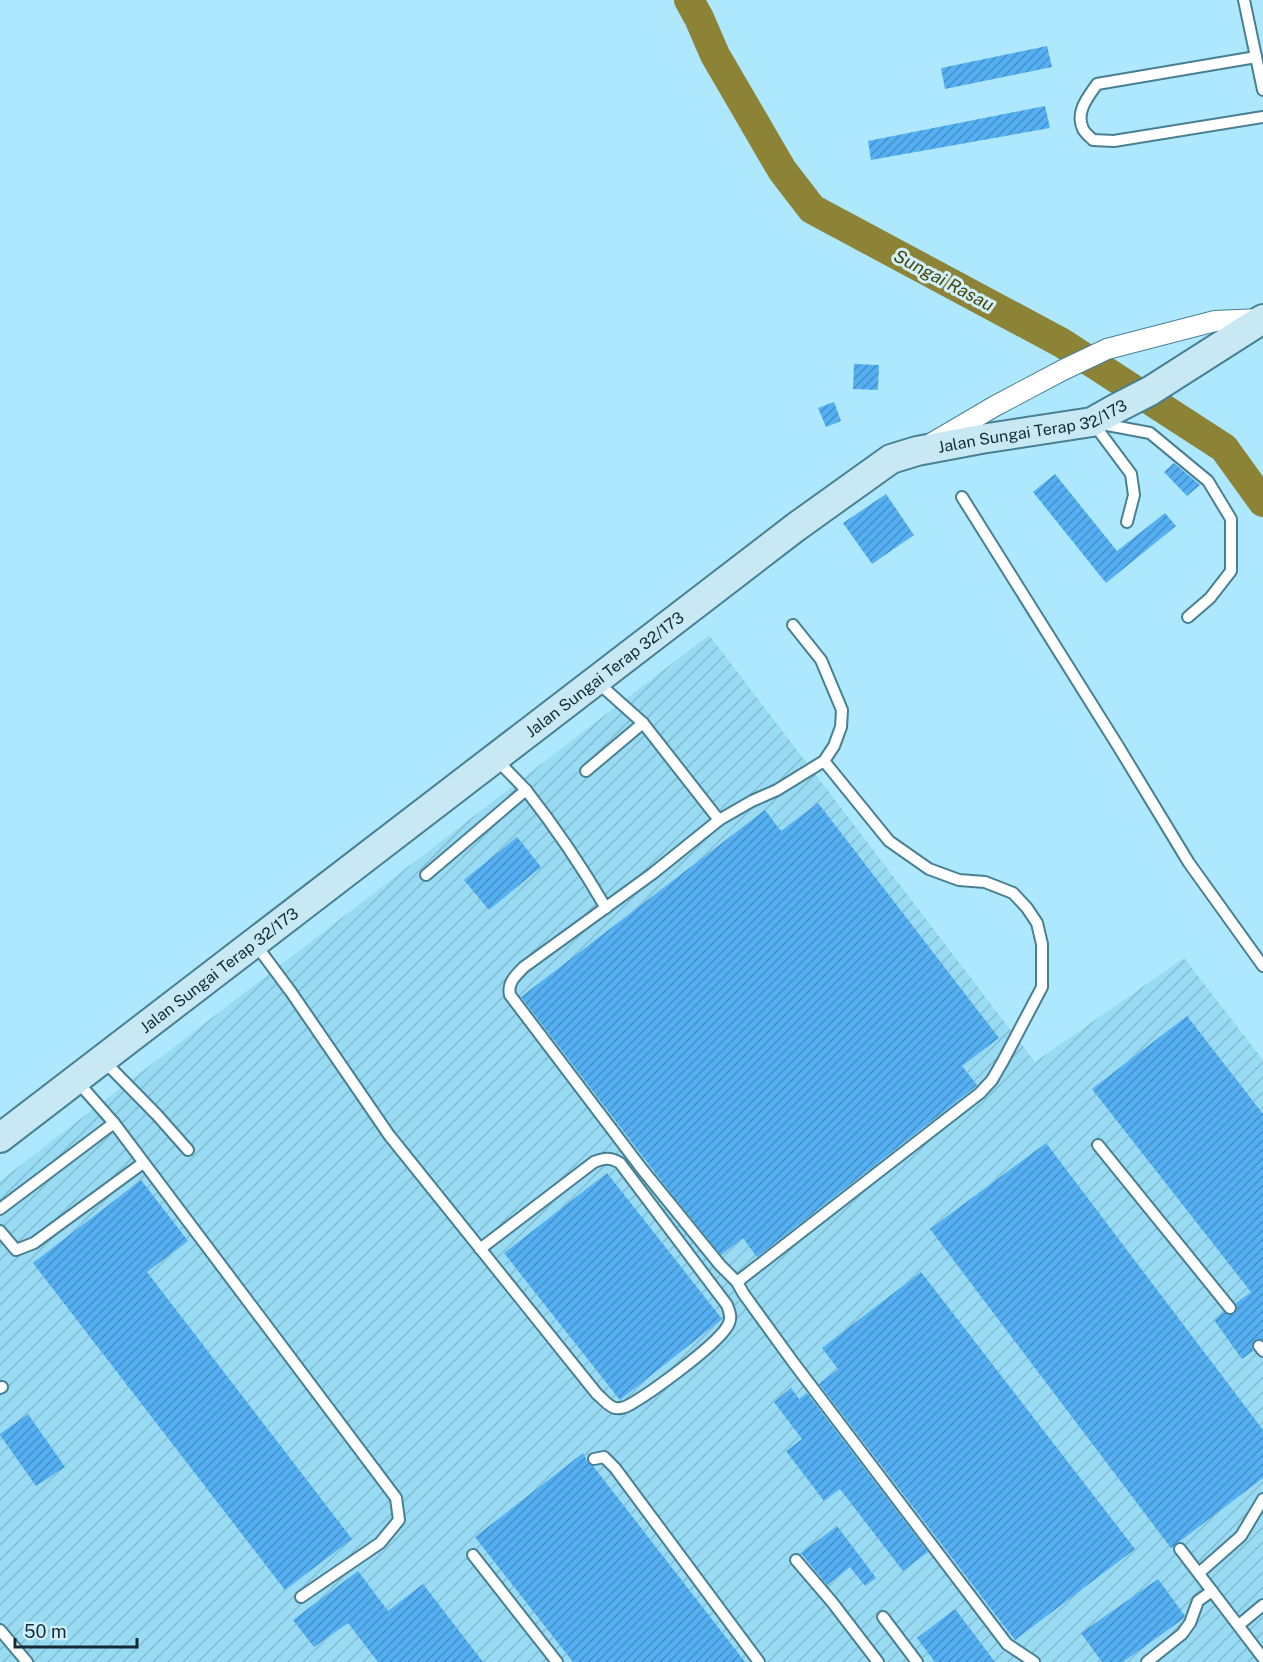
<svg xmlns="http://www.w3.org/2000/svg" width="1263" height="1662" font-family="'Public Sans',sans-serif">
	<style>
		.industrial { fill: url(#industrial-furrows) }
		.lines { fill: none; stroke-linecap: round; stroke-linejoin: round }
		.river { stroke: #8c8337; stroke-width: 30 }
		.building { fill: url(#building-hatch) }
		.lane-casing { stroke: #488093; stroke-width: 14 }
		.street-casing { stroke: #488093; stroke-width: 22 }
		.secondary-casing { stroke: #488093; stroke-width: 32 }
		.lane { stroke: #fff; stroke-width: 10 }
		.street { stroke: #fff; stroke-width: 20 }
		.secondary { stroke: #c8e9f4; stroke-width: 28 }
		.labels { text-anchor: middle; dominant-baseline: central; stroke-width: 6; stroke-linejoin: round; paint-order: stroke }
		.street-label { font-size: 16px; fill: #142b34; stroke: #cff1fe }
		.water-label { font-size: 18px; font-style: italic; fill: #4a4304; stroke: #cff1fe }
	</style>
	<defs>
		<pattern id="industrial-furrows" width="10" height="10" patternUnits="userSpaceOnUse" patternTransform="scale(1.5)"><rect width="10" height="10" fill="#98dbf3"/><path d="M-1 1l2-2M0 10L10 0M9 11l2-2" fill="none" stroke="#82bcd1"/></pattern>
		<pattern id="building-hatch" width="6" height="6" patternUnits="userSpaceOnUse" patternTransform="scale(1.5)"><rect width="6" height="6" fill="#54b0f2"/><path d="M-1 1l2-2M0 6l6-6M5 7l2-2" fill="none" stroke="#448fc5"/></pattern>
	</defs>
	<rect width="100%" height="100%" fill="#aee8fe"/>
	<!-- industrial -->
	<polygon class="industrial" points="709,635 1035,1062 1184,958 1263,1060 1263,1662 0,1662 0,1181"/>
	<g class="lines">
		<!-- river -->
		<polyline class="river" points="689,0 699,18 715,55 782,170 812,209 1062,343 1224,448 1263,502"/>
	</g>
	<!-- building -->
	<g class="building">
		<polygon points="1047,46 1052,67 945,89 941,68"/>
		<polygon points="1045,106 1050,128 871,160 868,141"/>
		<polygon points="854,364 879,365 878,390 853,389"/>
		<polygon points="834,402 841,421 826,427 818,408"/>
		<polygon points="1174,463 1200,485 1187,496 1164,472"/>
		<polygon points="1055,474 1117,551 1165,513 1176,526 1106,583 1033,492"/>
		<polygon points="886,494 914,535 872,564 843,523"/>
		<polygon points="818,803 999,1038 962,1066 977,1085 975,1087 757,1257 743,1238 721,1255 670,1192 521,997 765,810 781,831"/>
		<polygon points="517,837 541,867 489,910 464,880"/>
		<polygon points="1187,1016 1263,1114 1263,1340 1258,1339 1254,1341 1252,1347 1253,1351 1242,1359 1214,1320 1224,1312 1228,1315 1234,1314 1237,1310 1236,1303 1251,1292 1092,1089"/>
		<polygon points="1046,1143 1263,1430 1263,1478 1171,1548 930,1229"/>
		<polygon points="607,1173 722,1319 620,1400 504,1253"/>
		<polygon points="141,1180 188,1241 147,1272 352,1539 285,1590 33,1263"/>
		<polygon points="921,1272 1135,1549 1015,1640 819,1384 838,1369 822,1348"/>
		<polygon points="791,1388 799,1399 807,1393 928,1552 903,1571 840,1489 824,1501 786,1451 802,1439 774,1402"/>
		<polygon points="28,1414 65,1467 36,1486 0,1435 0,1434"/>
		<polygon points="583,1453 588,1463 593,1466 745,1662 573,1662 475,1537"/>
		<polygon points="837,1526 876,1578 865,1586 850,1567 827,1585 801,1553"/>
		<polygon points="358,1571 388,1611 423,1584 483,1662 378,1662 348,1623 314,1647 293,1620"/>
		<polygon points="1158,1579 1185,1616 1183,1619 1123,1662 1102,1662 1081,1633"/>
		<polygon points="955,1609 995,1662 935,1662 917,1638"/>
	</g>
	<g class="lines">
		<!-- lane casing -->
		<g class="lane-casing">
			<g id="lane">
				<polyline points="1244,0 1263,90"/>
				<path d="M1256,57l-159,27c-9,13 -22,28 -14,45 2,4 7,8 10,11l21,1 149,-24"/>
				<polyline points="1093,423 1131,474 1134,495 1127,522"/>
				<polyline points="1102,424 1150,433 1208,481 1231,519 1231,571 1210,598 1188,617"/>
				<polyline points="962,497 1118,746 1189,863 1263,966"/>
				<polyline points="596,681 643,723 719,820"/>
				<polyline points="497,760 526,790"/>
				<polyline points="824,761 889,841 929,869 959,880 985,882 1013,893 1027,908 1037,923 1042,944 1042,987 1003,1061 992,1080 980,1093 737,1282 743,1293 793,1362 1007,1644 1034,1662"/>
				<polyline points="586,771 643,723"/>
				<path d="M426,875l100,-85c29,37 56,77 80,118"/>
				<path d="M256,945l35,47 98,143 208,259c5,4 12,13 18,14 4,1 11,-1 14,-3 20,-11 93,-63 100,-82 3,-7 0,-12 -2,-18l-107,-142c-10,-6 -16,-5 -26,-1l-114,87"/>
				<polyline points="103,1060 157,1115 188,1150"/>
				<polyline points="76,1080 114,1123 396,1498 399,1520 380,1543 301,1597"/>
				<polyline points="1098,1145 1230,1308"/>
				<polyline points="0,1209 114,1123"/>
				<polyline points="0,1231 16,1250 34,1243 143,1163"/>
				<path d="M737,1282l-17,-17 -78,-96 -132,-174c-3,-12 6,-20 14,-28l128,-93 67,-54 33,-19 25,-11 47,-29 10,-15 7,-19 1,-17 -21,-50 -28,-35"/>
				<polyline points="1259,1346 1263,1351"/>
				<polyline points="0,1388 2,1387"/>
				<polyline points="594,1459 604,1457 615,1468 759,1662"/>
				<polyline points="1180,1549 1263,1658"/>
				<polyline points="473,1555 557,1662"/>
				<polyline points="796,1560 832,1602 878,1662"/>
				<polyline points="1199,1573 1241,1536 1263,1499"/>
				<polyline points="883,1617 917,1662"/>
				<polyline points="1239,1625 1263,1605"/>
				<polyline points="0,1630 27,1662"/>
				<polyline points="1147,1662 1182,1634 1190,1623 1198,1601 1212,1591"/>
			</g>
		</g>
		<!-- street casing -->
		<g class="street-casing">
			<polyline id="street" points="932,443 995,406 1063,370 1107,349 1215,321 1260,319"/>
		</g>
		<!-- secondary casing -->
		<g class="secondary-casing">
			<g id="secondary">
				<path id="s1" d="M0,1138l796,-611 95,-68 26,-8 64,-12 111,-17 23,-13 35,-18 113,-72"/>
			</g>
		</g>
		<!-- lane -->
		<use href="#lane" class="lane"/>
		<!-- street -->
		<use href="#street" class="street"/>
		<!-- secondary -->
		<use href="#secondary" class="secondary"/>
	</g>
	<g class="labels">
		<!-- street labels -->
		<g class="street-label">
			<text stroke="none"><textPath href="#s1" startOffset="1266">Jalan Sungai Terap 32/173</textPath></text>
			<text stroke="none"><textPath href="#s1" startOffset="762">Jalan Sungai Terap 32/173</textPath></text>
			<text stroke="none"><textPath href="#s1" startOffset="276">Jalan Sungai Terap 32/173</textPath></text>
		</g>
		<!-- water labels -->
		<g class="water-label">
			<text transform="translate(944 280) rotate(28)">Sungai Rasau</text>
		</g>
	</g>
	<!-- scale -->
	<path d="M15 1638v9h122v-9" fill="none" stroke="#142b34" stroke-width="3"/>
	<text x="24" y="1638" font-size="18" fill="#142b34" stroke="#cff1fe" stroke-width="4.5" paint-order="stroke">50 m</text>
</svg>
